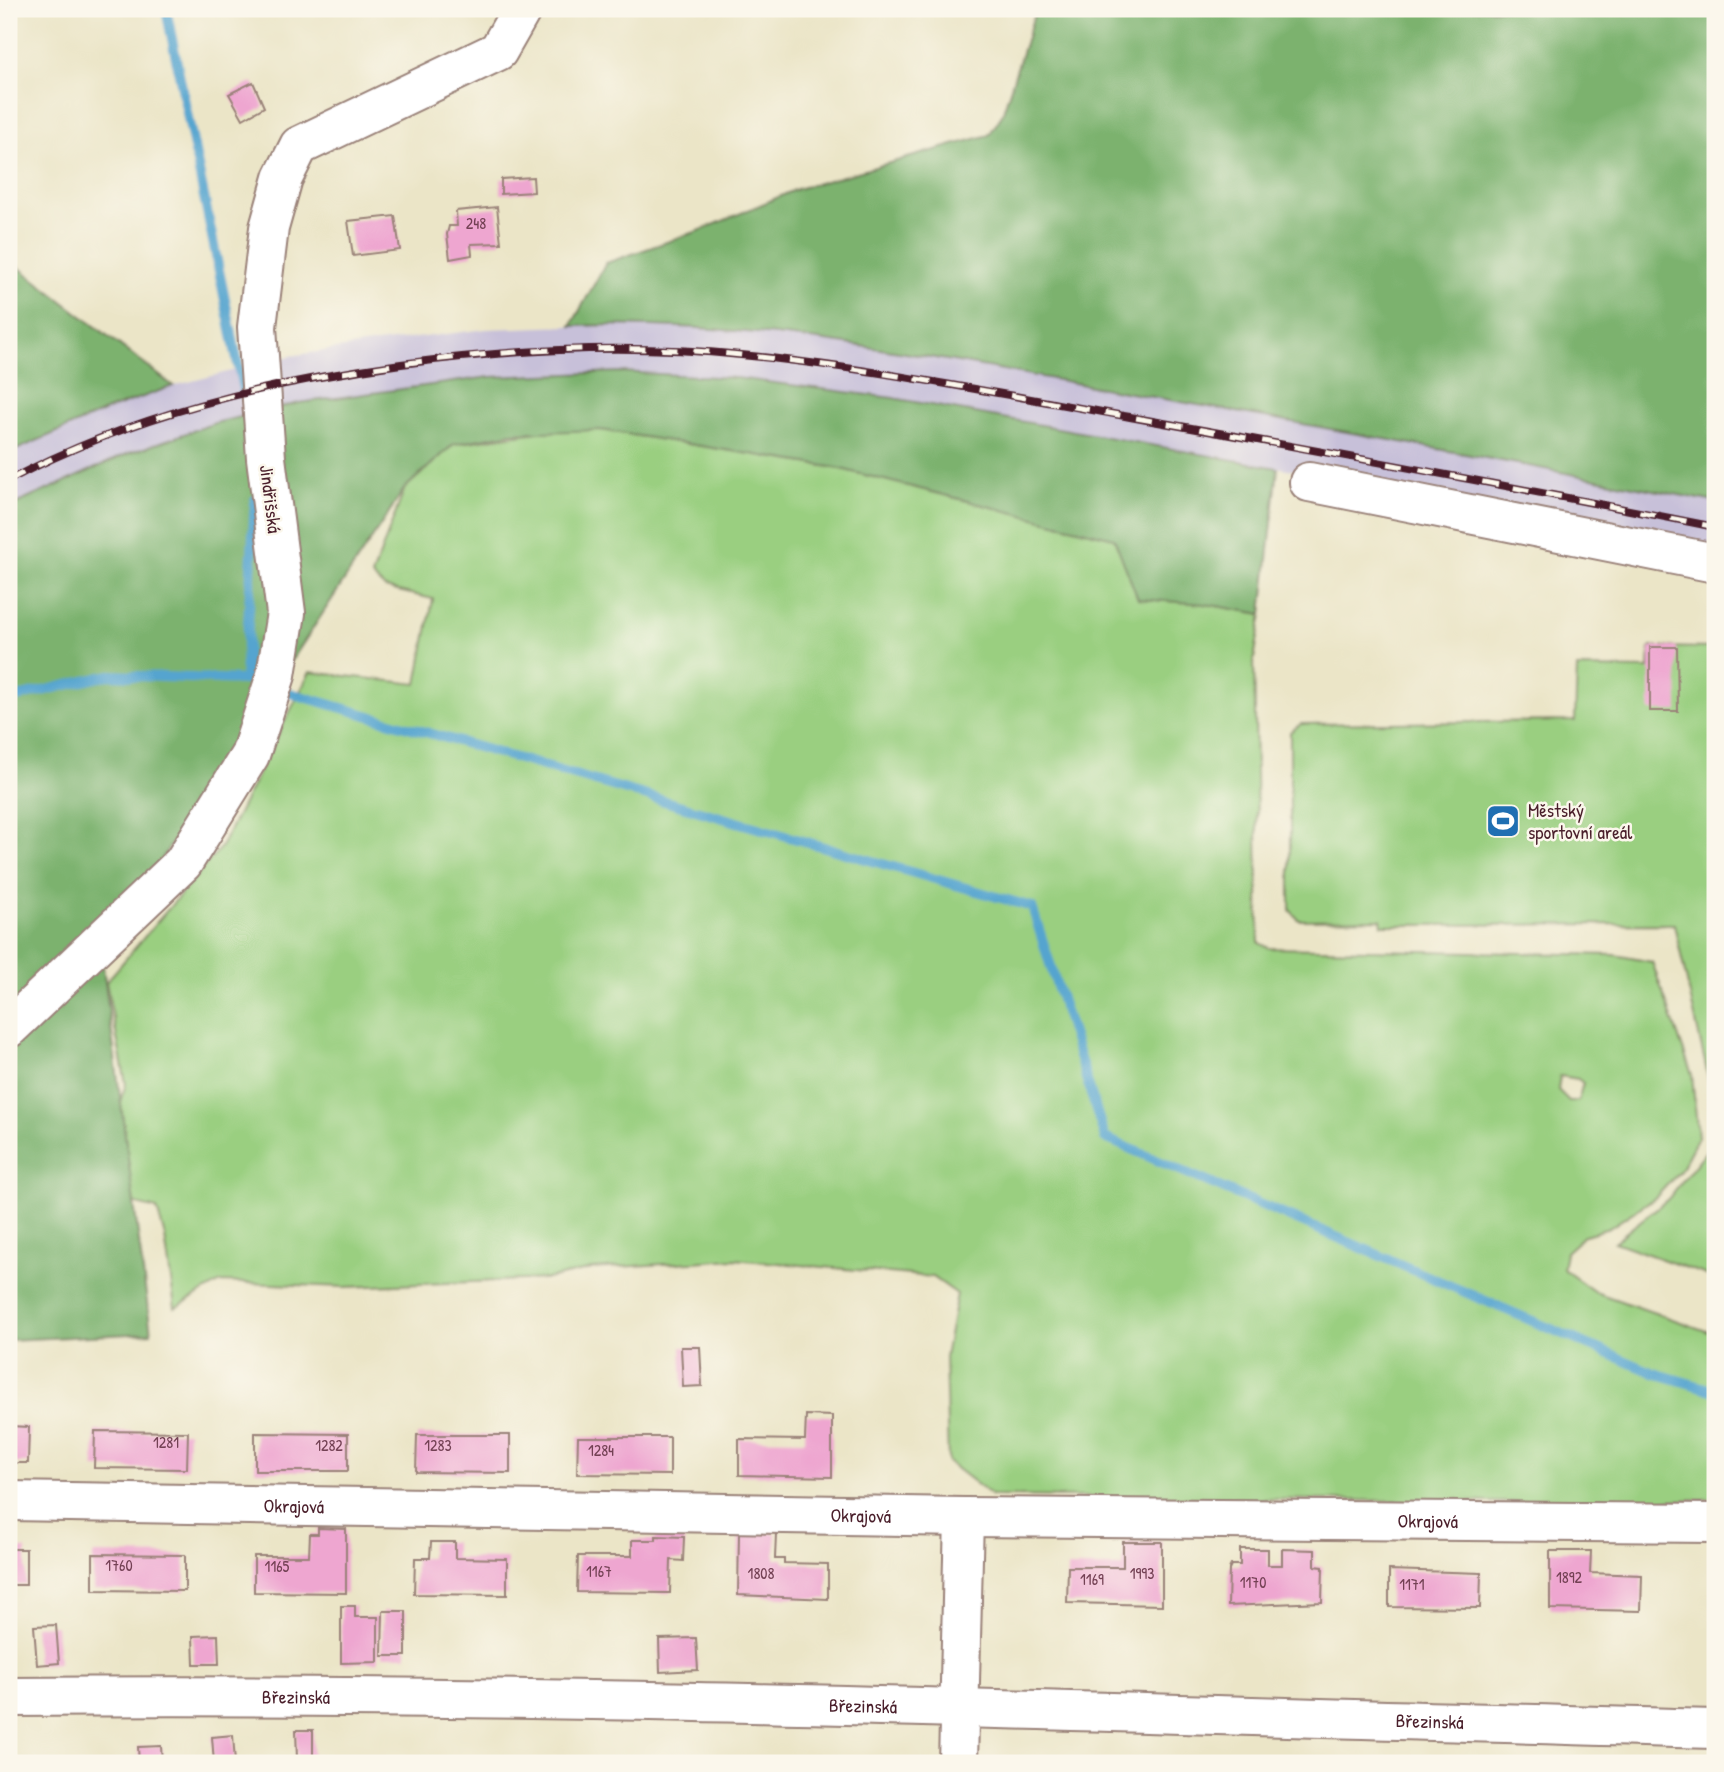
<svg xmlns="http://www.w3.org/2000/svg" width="1724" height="1772" font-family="'Patrick Hand',sans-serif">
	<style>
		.industrial { fill: #c7c0d9 }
		.green { fill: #9acf80; stroke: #727756; stroke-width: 2; fill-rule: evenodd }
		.forest { fill: #7bb26e; stroke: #62684c; stroke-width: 2 }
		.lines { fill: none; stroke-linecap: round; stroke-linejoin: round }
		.stream { stroke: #55a4cf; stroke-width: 10 }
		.building { fill: #eea6d0 }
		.minor-casing { stroke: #9a8279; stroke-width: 42 }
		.minor { stroke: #fff; stroke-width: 38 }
		.rail-casing { stroke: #4a1f2b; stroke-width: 8 }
		.rail { stroke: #fbf7ec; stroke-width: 5; stroke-dasharray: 16; stroke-linecap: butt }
		.labels { text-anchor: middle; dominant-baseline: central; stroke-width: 5; stroke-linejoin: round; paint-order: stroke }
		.number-label { font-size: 16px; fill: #734154 }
		.street-label { font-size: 19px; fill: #4a1f2b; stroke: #fbf7ec }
		.poi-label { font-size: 19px; fill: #4a1f2b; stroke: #fbf7ec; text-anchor: start }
	</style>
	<rect width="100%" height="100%" fill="#fbf7ec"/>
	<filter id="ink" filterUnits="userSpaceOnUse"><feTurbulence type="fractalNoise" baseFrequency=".0143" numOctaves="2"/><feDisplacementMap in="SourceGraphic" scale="14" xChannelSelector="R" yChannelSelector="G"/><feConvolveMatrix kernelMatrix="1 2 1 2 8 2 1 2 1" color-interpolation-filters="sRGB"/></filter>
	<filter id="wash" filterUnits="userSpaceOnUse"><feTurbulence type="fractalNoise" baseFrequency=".00686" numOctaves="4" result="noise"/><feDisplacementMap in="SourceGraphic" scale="28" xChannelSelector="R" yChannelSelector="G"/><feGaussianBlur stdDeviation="1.57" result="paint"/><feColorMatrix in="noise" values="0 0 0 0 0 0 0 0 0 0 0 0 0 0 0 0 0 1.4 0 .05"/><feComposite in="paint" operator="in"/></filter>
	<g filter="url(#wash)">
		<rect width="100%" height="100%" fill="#ebe5c7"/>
		<!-- industrial -->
		<polygon class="industrial" points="620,324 741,330 901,350 1425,445 1715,502 1715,552 1415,492 893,398 736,378 620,372 490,377 299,403 215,423 127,454 9,507 9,453 110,409 173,386 290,356 377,343 486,329"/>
		<!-- green -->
		<g class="green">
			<path d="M559,429l42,1 236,38 277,70 91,66 57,10 -8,45 5,284 10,5 346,7 37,7 40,113 6,62 -18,34 -24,26 -47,31 -24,7 -19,17 -3,17 32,23 120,42v165l-139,4 -584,-7 -44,-34 -3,-105 12,-63 -24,-17 -199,-18 -142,10 -45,10 -202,8 -124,-5 -46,26 -10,-71 -8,-28 -41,-10 -14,-44 24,-71 -20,-102 115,-135 89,-175 107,12 16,-85 -48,-11 -13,-12 33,-88 49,-44zM1560,1076l18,3 5,4 -5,18h-9l-11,-11z"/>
			<polygon points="1650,647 1715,648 1715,1107 1674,924 1382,925 1381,919 1299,920 1290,910 1290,732 1301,724 1575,721 1577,668 1649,669"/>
			<polygon points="1715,1140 1715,1278 1614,1242 1668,1199"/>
		</g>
		<!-- forest -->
		<g class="forest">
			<path d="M1036,9h679v493c-209,-41 -419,-80 -630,-117 -170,-31 -340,-65 -514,-59l35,-63 98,-34 93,-40 192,-54 13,-20z"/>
			<polygon points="9,260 173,386 110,409 9,453"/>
			<polygon points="620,372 736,378 893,398 1278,468 1262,614 1205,604 1138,599 1114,538 837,468 601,430 512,433 454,444 405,488 101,951 151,1333 9,1340 9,507 127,454 215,423 299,403 490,377"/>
		</g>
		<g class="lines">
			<!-- stream -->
			<g class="stream">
				<polyline points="166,9 244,394"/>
				<polyline points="255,500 245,680 1032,907 1105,1138 1654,1373 1715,1391"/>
				<polyline points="9,699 109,675 245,680"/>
			</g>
		</g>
		<g id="blocks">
			<!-- building -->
			<g class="building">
				<polygon points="253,82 264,107 243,119 229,94"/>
				<polygon points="533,177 534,192 501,194 501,179"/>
				<polygon points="497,207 501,243 471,244 472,255 450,259 447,234 449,226 457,226 456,211"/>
				<polygon points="395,216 400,250 353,256 348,221"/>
				<polygon points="1650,647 1677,647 1678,711 1650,711"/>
				<polygon points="681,1347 700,1347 702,1386 683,1387"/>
				<polygon points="806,1415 832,1416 832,1477 739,1475 739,1439 805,1440"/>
				<polygon points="9,1426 29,1427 28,1463 9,1463"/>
				<polygon points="95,1431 188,1432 187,1469 94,1468"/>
				<polygon points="255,1433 348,1434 348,1471 255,1471"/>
				<polygon points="417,1435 510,1435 510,1473 416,1472"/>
				<polygon points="578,1437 670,1437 670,1475 577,1474"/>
				<polygon points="318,1528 346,1529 346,1593 254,1592 254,1556 309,1556 310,1534 318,1534"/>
				<polygon points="739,1532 776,1533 775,1559 784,1559 784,1563 828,1564 828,1599 738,1595"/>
				<polygon points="656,1536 684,1537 683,1561 671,1560 670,1593 577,1592 578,1556 632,1556 632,1540 656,1540"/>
				<polygon points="431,1542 455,1542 455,1558 507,1559 507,1595 414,1594 415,1558 430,1558"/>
				<polygon points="1123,1542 1162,1542 1162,1605 1067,1603 1068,1567 1123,1567"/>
				<rect x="9" y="1549" width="17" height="36"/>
				<polygon points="1240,1549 1268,1549 1268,1565 1282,1565 1282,1549 1315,1550 1315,1566 1323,1567 1322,1602 1228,1606 1229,1569 1231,1565 1240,1565"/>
				<polygon points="1550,1551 1591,1551 1590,1573 1642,1575 1641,1611 1550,1609"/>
				<polygon points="93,1554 185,1555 185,1591 93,1590"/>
				<polygon points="1389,1570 1481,1573 1480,1608 1389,1607"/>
				<polygon points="1713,1571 1715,1571 1715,1608 1712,1608"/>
				<polygon points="341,1606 355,1606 355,1617 378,1617 378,1662 341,1663"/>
				<polygon points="383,1611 406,1611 406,1656 382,1656"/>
				<polygon points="56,1625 59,1663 37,1665 34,1626"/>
				<polygon points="218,1635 219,1664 194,1664 193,1636"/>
				<polygon points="696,1638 698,1670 660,1672 659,1639"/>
				<polygon points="296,1730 313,1730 313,1759 297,1759"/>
				<polygon points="233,1735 235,1763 214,1763 212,1737"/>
				<polygon points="161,1746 162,1763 139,1763 138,1747"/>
			</g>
		</g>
	</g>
	<g filter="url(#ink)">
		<use href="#blocks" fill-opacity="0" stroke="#9a8279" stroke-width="2"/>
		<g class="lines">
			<!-- minor casing -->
			<g class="minor-casing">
				<g id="minor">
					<polyline points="1309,482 1715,563"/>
					<polyline points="9,1028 183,863 250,755 276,675 286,613 266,458 257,327 269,228 283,178 299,146 498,51 522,9"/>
					<path id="s1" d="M9,1501l955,16 751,6"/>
					<path id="s2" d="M9,1697c569,-5 1137,17 1706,32"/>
					<polyline points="958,1763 964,1517"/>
				</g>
			</g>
			<!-- minor -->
			<use href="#minor" class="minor"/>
			<!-- rail casing -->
			<g class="rail-casing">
				<path id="rail" d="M9,480c123,-65 255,-97 392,-116 113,-15 227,-21 340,-9 131,13 260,39 389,62 196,35 391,71 585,110"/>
			</g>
			<!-- rail -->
			<use href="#rail" class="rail"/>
		</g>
	</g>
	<!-- icons -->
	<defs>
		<g id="stadium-square" transform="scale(1.75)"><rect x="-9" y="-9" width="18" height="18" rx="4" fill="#1f6fb2" stroke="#fbf7ec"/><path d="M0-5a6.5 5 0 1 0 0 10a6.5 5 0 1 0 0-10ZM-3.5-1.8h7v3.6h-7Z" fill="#fff"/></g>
	</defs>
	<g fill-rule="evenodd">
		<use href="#stadium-square" x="1503" y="821"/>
	</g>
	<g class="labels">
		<!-- number labels -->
		<g class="number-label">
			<text x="476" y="223">248</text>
			<text x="166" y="1442">1281</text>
			<text x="329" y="1445">1282</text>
			<text x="438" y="1445">1283</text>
			<text x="601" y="1450">1284</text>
			<text x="119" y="1565">1760</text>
			<text x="277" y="1566">1165</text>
			<text x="599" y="1571">1167</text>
			<text x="761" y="1573">1808</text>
			<text x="1142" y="1573">1993</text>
			<text x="1569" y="1577">1892</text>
			<text x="1092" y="1579">1169</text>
			<text x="1253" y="1582">1170</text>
			<text x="1412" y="1584">1171</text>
		</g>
		<!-- street labels -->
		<g class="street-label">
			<text transform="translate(271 499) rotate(83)">Jindřišská</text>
			<text stroke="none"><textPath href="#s1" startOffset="285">Okrajová</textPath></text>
			<text stroke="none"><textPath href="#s1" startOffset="852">Okrajová</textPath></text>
			<text stroke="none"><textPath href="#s1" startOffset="1419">Okrajová</textPath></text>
			<text stroke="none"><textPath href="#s2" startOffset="287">Březinská</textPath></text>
			<text stroke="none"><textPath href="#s2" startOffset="854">Březinská</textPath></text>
			<text stroke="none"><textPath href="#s2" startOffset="1421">Březinská</textPath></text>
		</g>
		<!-- poi labels -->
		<g class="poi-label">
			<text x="1528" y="810">Městský<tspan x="1528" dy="22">sportovní areál</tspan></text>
		</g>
	</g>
	<!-- margin -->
	<rect width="1724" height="1772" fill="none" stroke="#fbf7ec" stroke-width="35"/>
</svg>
